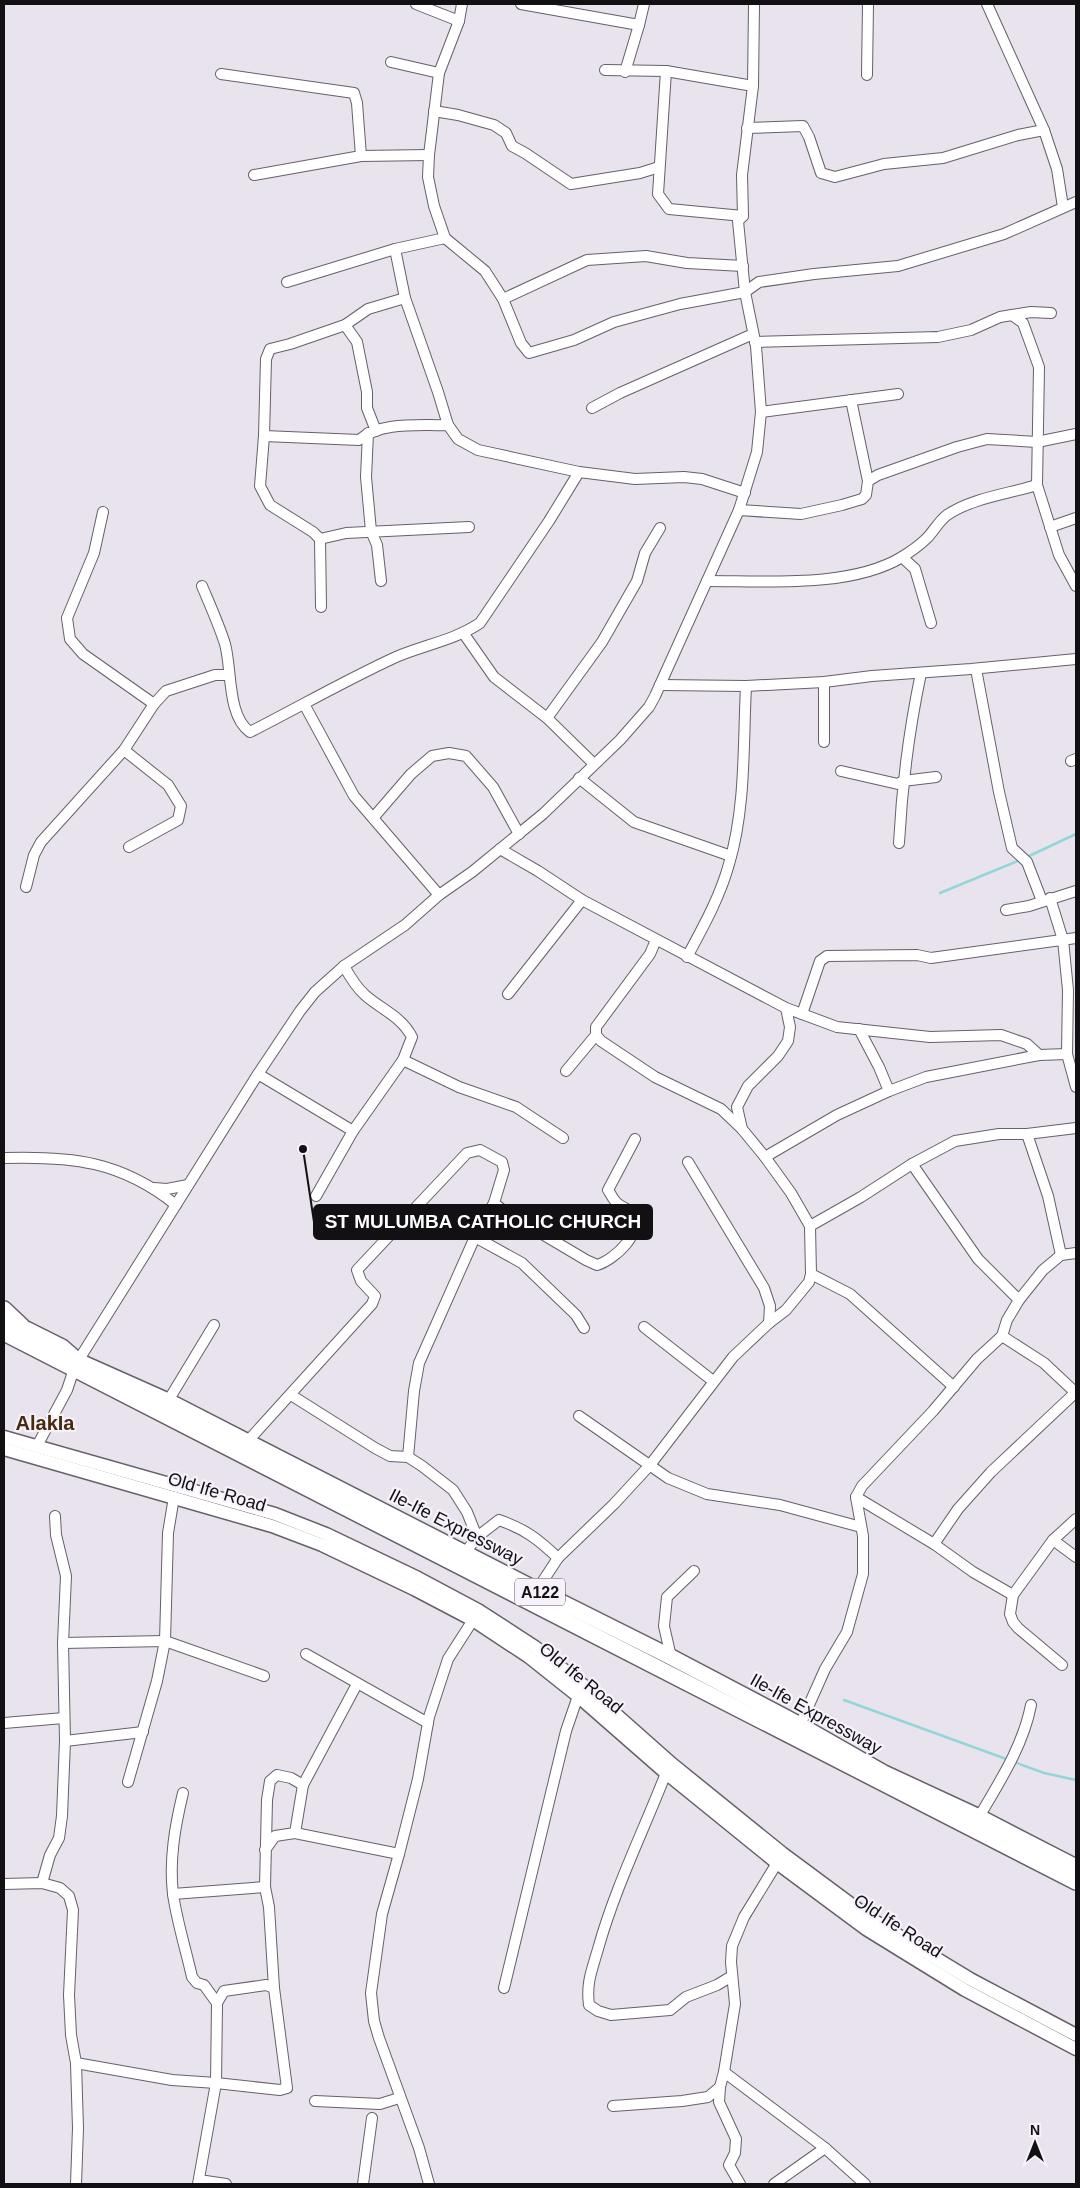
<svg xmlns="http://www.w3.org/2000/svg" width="1080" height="2188" font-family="Helvetica,sans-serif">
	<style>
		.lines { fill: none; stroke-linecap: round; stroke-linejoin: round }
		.stream { stroke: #91d7d7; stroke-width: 2.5 }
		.minor-casing { stroke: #656069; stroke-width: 12 }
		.major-casing { stroke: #656069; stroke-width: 15 }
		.highway-casing { stroke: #656069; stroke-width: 18 }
		.minor { stroke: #fff; stroke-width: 10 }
		.major { stroke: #fff; stroke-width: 12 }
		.highway { stroke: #fff; stroke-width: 15 }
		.labels { text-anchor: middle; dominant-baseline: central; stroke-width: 4.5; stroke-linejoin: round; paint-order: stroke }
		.shield { fill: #f6f1fb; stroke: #565459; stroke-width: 1 }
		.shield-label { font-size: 16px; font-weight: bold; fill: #121013 }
		.street-label { font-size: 18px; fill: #121013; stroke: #f6f1fb }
		.quarter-label { font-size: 20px; font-weight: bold; fill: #482b0f; stroke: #f6f1fb }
		.leader { fill: none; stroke: #121013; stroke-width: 2 }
		.callout-dot { fill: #121013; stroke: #f6f1fb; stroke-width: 2 }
		.callout { fill: #121013; stroke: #121013; stroke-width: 2 }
		.callout-label { font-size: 19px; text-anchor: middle; font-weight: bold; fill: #fff }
	</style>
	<rect width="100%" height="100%" fill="#e9e3ed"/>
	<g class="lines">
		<!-- stream -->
		<g class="stream">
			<polyline points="1027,857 1076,834"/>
			<polyline points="940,893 1020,860"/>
			<polyline points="844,1700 1009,1760"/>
			<polyline points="1014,1762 1044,1773 1076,1780"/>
		</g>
		<!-- minor casing -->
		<g class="minor-casing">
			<g id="minor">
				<polyline points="416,4 459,21"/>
				<polyline points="462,4 459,21 439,73 429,155 428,177 434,206 445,238 485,271 503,299 521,343 529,353 574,340 614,322 680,304 745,292 759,282 814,274 898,266 1004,234 1076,202"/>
				<polyline points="521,4 639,25 644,4"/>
				<polyline points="987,4 1044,130 1057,169 1063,207"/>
				<polyline points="391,62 439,73"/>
				<polyline points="605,70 666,71 753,86"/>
				<polyline points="666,71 658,194 669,209 743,216"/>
				<polyline points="625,72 639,25"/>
				<polyline points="221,74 354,93 357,103 361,156"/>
				<polyline points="867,75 868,4"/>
				<polyline points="434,111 458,115 494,125 506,133 512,146 525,153 571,184 640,173 659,167"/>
				<polyline points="747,128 803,126 809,137 821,173 835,177 884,164 943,158 1018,135 1044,130"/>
				<polyline points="254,175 361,156 429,155"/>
				<polyline points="395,249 405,298 438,392 448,425"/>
				<polyline points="287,282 395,249 445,238"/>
				<polyline points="503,299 587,260 646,256 687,263 743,266"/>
				<polyline points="1012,315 1031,312 1051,313"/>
				<polyline points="345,325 357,342 367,392 367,408 376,431"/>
				<polyline points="755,342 938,337 971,330 1000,317 1012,315 1023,323 1039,367 1037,485 1059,555 1076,586"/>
				<polyline points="851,400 868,481"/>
				<polyline points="592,408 620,393 753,334"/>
				<polyline points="761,412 898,394"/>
				<polyline points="368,433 366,477 371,531 377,545 381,581"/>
				<path d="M264,436l95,4c23,-19 60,-14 89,-15l10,14 20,11 101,22 56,7 49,-2 18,2 43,14"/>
				<polyline points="739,510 801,514 842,505 862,499 866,495 868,481 878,475 957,447 987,439 1037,442 1076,434"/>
				<polyline points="103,512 94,553 67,618 70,639 83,654 154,704"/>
				<polyline points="1050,527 1076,518"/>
				<polyline points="320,539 346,533 469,527"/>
				<polyline points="902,557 915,569 931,623"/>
				<path d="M707,581c59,0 144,7 195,-24 8,-5 18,-12 25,-19 6,-6 12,-17 20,-23 25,-17 61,-21 90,-30"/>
				<path d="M202,586c8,19 17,39 23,58 7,25 2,72 25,88 49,-25 96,-52 146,-75 28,-12 59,-17 84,-34l69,-102 30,-49"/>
				<polyline points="321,607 320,539 313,532 270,505 260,486 264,436 266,359 270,349 290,344 345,325 368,309 405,298"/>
				<polyline points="464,634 494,677 547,718 594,764"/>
				<polyline points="976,669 999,792 1012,848 1027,862 1042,901"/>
				<polyline points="824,682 824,742"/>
				<polyline points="660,685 746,686 824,682 872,676 971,669 1076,659"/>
				<polyline points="304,704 354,796 439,895"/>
				<polyline points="547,718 602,642 637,581 645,553 660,528"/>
				<polyline points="124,750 168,785 181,806 178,820 129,847"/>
				<polyline points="1071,761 1076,759"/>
				<polyline points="841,771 898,784 903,781 936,777"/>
				<polyline points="579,778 634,822 731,856"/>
				<polyline points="373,818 411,774 432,756 449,753 466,756 493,787 519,834"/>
				<path d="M899,843c3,-58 10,-113 22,-170"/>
				<polyline points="500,849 538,871 582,900 786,1008 837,1027 930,1037 1001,1035 1027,1044 1039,1055"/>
				<polyline points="26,887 34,855 41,842 124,750 154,704 166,691 215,675 229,675"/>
				<polyline points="1050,898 1063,940 1068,990 1067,1054 1076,1087"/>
				<polyline points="1006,910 1029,906 1076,891"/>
				<path d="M687,957c16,-30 33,-60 42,-93 17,-57 14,-120 17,-178"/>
				<polyline points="508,994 582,900"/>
				<polyline points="786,1008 790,1027 788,1041 778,1056 748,1086 737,1107 742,1129 765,1157 791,1193 810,1226"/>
				<polyline points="802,1014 820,961 827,956 917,955 931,958 1076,938"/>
				<polyline points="859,1029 879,1067 889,1091"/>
				<polyline points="596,1035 601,1041 655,1077 721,1109 742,1129"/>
				<polyline points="403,1060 459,1087 516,1107 563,1138"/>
				<polyline points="566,1071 596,1035 596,1027 650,954 656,940"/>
				<polyline points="258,1074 353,1131"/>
				<polyline points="1027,1134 1048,1196 1061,1255"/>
				<polyline points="765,1157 837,1115 889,1091 926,1077 1039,1055 1067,1054"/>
				<path d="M4,1158c68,-2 117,3 172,47"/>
				<polyline points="688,1162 764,1288 770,1306 769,1323"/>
				<polyline points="912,1164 978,1259 1019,1300"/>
				<polyline points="154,1188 167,1189 188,1185"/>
				<path d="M316,1196l37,-65 50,-71 9,-23c-11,-21 -30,-27 -47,-42 -9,-8 -15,-18 -21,-29"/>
				<path d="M494,1203l11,9 81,48 11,5c17,-5 50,-34 33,-53 -3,-4 -9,-5 -13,-9 -4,-3 -6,-9 -9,-13l27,-51"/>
				<polyline points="475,1237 522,1263 576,1315 584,1328"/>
				<polyline points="811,1274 850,1294 954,1387"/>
				<polyline points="644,1327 713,1381"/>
				<polyline points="1002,1336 1044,1363 1076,1393"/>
				<polyline points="78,1361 258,1074 300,1011 315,992 344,966 405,925 439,895 472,872 543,814 620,740 649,707 655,696 739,510 757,452 761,412 756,346 745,292 738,221 743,216 742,175 753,86 754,4"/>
				<polyline points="291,1395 375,1448 390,1456 408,1457 422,1466 453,1490 467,1512 477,1537"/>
				<polyline points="168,1401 214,1325"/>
				<polyline points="579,1416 668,1478 707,1494 780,1505 861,1527"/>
				<polyline points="247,1442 372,1304 375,1296 361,1281 357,1270 467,1153 480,1150 502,1162 504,1170 494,1203 475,1237 419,1363 414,1391 408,1457"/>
				<polyline points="37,1446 67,1390 74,1369"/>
				<polyline points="856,1497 934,1544 973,1572 1013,1595"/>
				<polyline points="1053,1540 1076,1557"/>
				<polyline points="934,1544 958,1509 991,1472 1076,1392"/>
				<path d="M465,1553l12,-16 22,-17c26,9 39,19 59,38"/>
				<polyline points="537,1590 558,1558 614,1504 650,1465 733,1357 769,1323 786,1310 809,1282 811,1274 810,1226 861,1197 912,1164 955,1141 999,1134 1027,1134 1076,1128"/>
				<polyline points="63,1643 165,1641 264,1676"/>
				<polyline points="306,1654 428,1723"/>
				<polyline points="671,1657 664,1626 667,1597 694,1571"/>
				<polyline points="1062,1665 1018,1628 1013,1622 1010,1614 1013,1595 1053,1540 1076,1519"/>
				<polyline points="4,1723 64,1718"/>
				<polyline points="800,1725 825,1669 847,1632 863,1574 863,1536 856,1497 862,1486 933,1411 977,1359 1002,1336 1007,1320 1019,1300 1043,1270 1061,1255 1076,1253"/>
				<polyline points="65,1741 143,1732"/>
				<path d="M666,1773c-23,59 -51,115 -68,176 -6,21 -12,34 -9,56l9,6 13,4 59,-5 16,-13 31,-12 15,-9"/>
				<polyline points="128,1782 157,1681 165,1641 168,1533 174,1497"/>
				<path d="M183,1793c-8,33 -14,67 -10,101 4,28 13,56 19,83l5,6 7,2 13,18"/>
				<path d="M979,1817c21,-36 44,-71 52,-112"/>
				<polyline points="295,1833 303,1785 357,1684"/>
				<polyline points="265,1850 275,1836 295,1833 399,1854"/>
				<polyline points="42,1883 50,1855 59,1838 62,1816 65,1741 63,1643 66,1576 56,1535 55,1516"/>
				<polyline points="4,1884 42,1883 60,1888 69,1896 73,1910 69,1995 71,2035 76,2063 78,2128 76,2184"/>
				<polyline points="173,1894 265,1887"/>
				<polyline points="504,1988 566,1731 578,1696"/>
				<polyline points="76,2063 172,2080 216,2083 280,2090 287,2088 274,1988 269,1907 265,1887 267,1800 270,1781 277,1775 291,1778 303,1785"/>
				<polyline points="724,2072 825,2148 865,2184"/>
				<polyline points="315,2101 380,2104 399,2098"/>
				<polyline points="613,2106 682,2101 708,2097 720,2087"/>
				<polyline points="199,2180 226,2184"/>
				<polyline points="198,2184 216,2083 217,2003 224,1991 266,1985 274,1988"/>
				<polyline points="363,2184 372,2118"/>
				<polyline points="429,2184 419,2148 379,2038 374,2021 371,1993 382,1914 399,1854 418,1779 429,1717 448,1659 473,1620"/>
				<polyline points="740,2184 729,2165 735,2153 736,2139 719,2102 720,2087 724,2072 735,2004 731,1962 732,1946 744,1917 777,1863"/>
				<polyline points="774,2184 825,2148"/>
			</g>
		</g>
		<!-- major casing -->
		<g class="major-casing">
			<g id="major">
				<polyline points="4,1437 275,1514 326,1534 418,1578 478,1610 535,1647 584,1686 672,1764 782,1853 871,1919 970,1979 1076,2035"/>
				<polyline points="4,1449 272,1526 322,1545 414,1589 473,1620 529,1657 578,1696 666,1773 777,1863 866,1929 965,1990 1076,2049"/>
			</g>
		</g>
		<!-- highway casing -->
		<g class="highway-casing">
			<g id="highway">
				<polyline points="4,1309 22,1326"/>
				<path d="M4,1322c8,5 16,4 24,8l34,17 16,14 90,40 367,188 136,68 129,68 84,48 95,44 97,50"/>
				<polyline points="4,1333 1076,1882"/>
			</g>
		</g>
		<!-- minor -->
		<use href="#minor" class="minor"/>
		<!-- major -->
		<use href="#major" class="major"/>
		<!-- highway -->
		<use href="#highway" class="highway"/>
	</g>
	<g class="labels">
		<!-- shield labels -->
		<rect class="shield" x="515" y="1578.5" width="50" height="27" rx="4"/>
		<g class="shield-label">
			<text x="540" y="1592">A122</text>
		</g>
		<!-- street labels -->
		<g class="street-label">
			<text transform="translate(217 1492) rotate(16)">Old Ife Road</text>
			<text transform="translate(456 1527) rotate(27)">Ile-Ife Expressway</text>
			<text transform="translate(581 1678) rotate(39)">Old Ife Road</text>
			<text transform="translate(816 1714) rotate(29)">Ile-Ife Expressway</text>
			<text transform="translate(898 1926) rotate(33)">Old Ife Road</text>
		</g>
		<!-- quarter labels -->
		<g class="quarter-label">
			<text x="45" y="1423">AlakIa</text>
		</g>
	</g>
	<!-- callouts -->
	<path class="leader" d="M303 1149L314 1222"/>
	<circle class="callout-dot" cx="303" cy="1149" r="5"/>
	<rect class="callout" x="314" y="1205" width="338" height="34" rx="5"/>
	<g class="callout-label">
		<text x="483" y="1228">ST MULUMBA CATHOLIC CHURCH</text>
	</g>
	<!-- border -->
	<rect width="1080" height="2188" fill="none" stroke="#121013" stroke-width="10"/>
	<!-- north arrow -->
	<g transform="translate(1035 2143)" stroke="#f6f1fb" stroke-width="4" paint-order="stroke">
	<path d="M0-4L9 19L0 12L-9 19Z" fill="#121013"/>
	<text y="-8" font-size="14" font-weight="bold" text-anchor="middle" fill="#121013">N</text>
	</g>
</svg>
